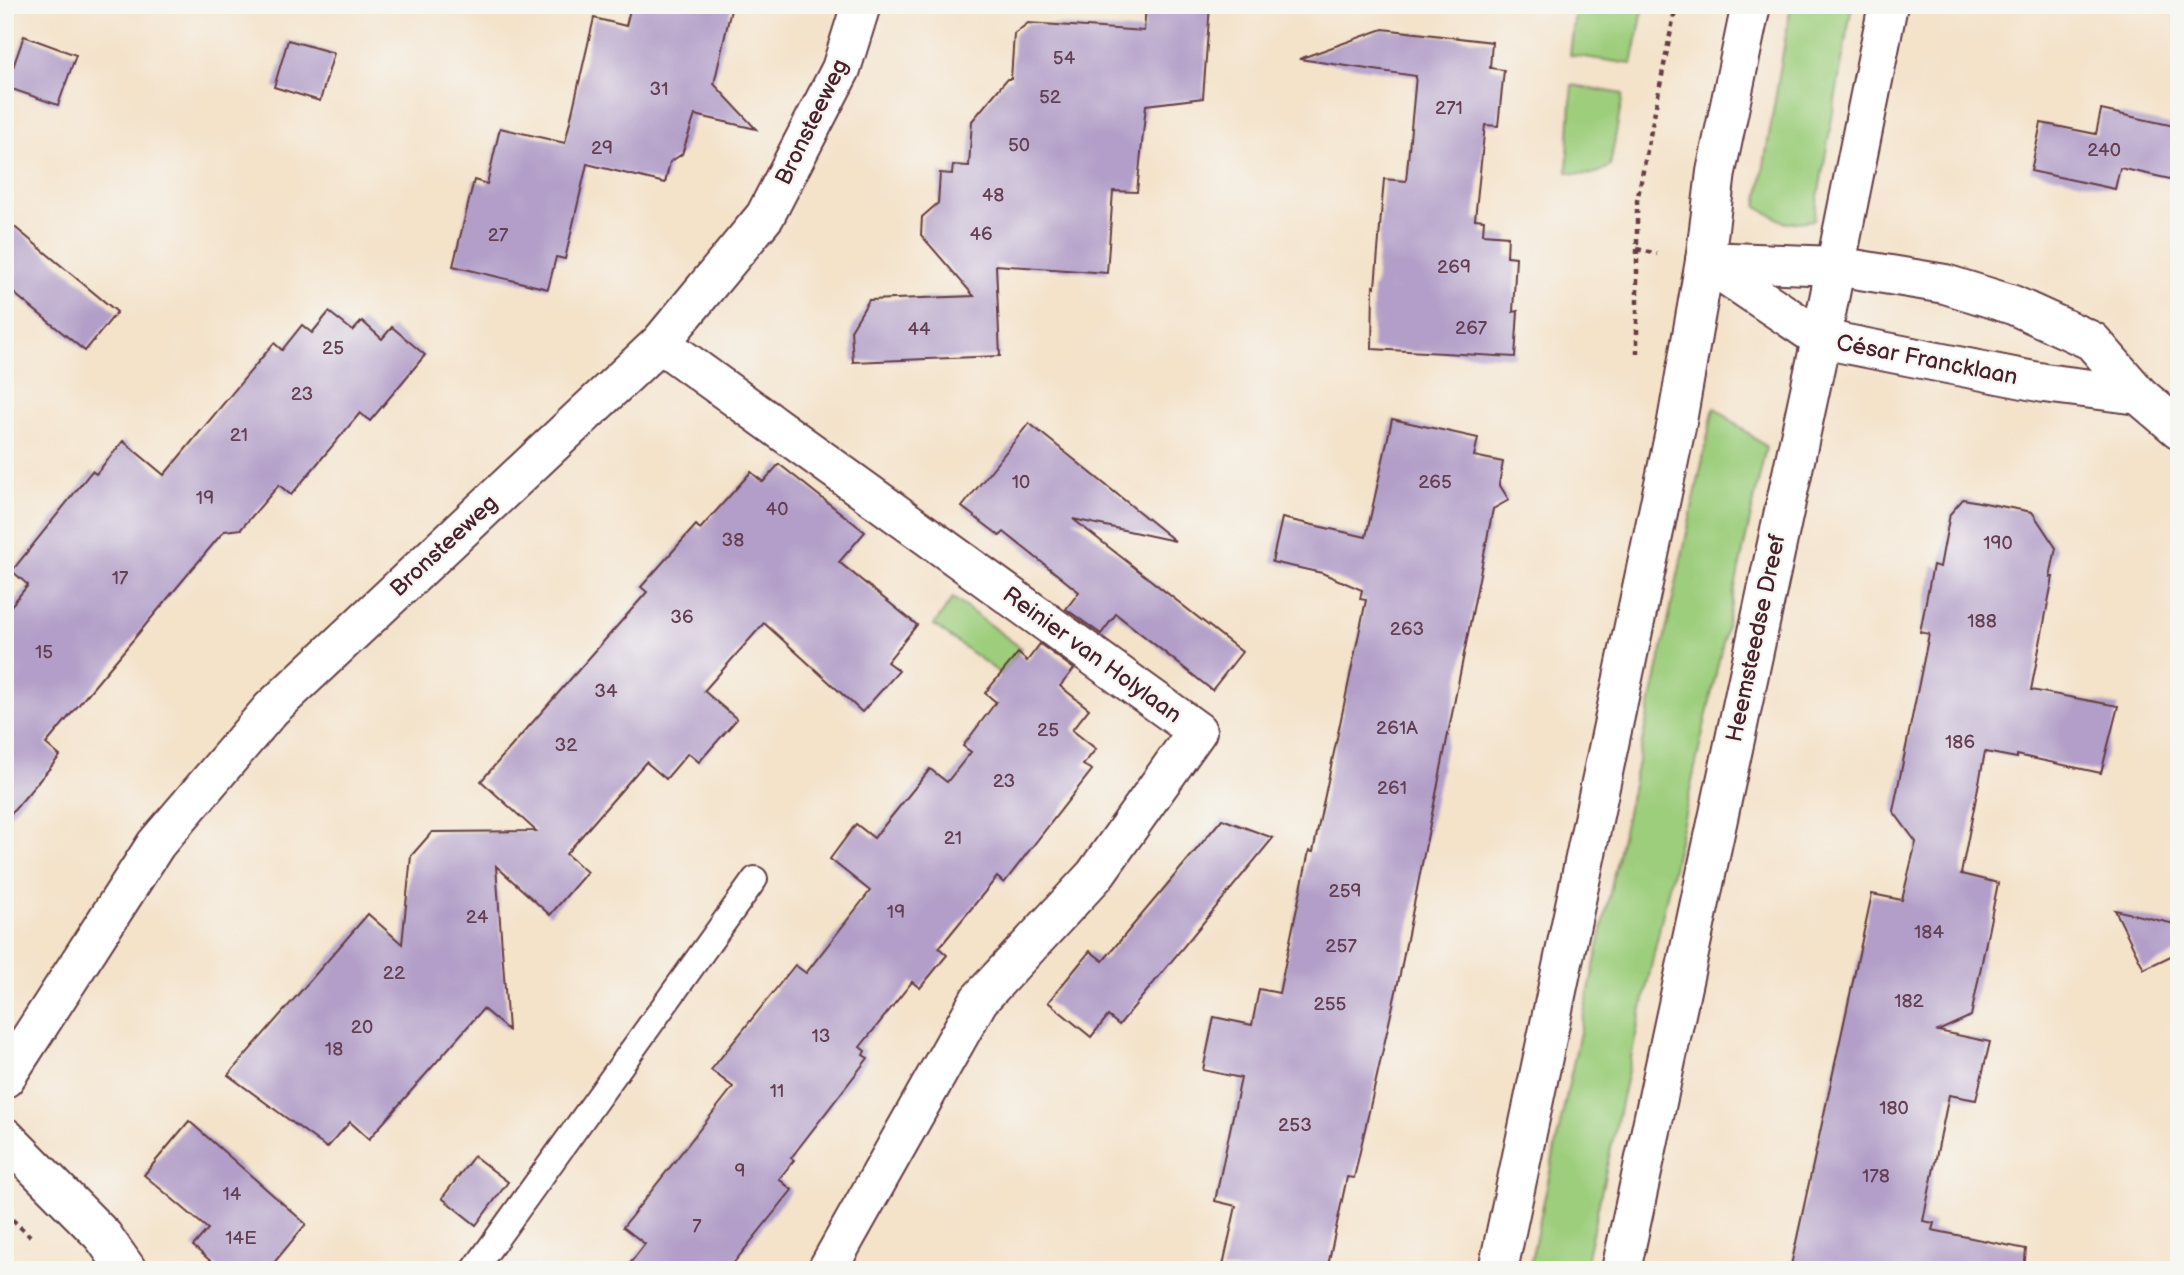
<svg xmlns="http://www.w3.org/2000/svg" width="2184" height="1275" font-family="'Balsamiq Sans',sans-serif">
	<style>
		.green { fill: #9dce7c; stroke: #747654; stroke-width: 2 }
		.building { fill: #b29ec8 }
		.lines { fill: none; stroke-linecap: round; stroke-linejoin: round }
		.service-casing { stroke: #643c43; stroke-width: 28 }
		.minor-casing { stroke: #643c43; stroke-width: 42 }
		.secondary-casing { stroke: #643c43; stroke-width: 42 }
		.primary-casing { stroke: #643c43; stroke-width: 42 }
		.path { stroke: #643c43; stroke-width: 4.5; stroke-dasharray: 5 5; stroke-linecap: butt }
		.service { stroke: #fff; stroke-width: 24 }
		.minor { stroke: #fff; stroke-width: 38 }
		.secondary { stroke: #fff; stroke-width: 38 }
		.primary { stroke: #fff; stroke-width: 38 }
		.labels { text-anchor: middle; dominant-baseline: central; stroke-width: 5; stroke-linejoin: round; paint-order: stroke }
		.number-label { font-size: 19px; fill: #643f52 }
		.street-label { font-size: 23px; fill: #4a1f2b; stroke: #f6f6f2 }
	</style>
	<rect width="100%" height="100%" fill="#f6f6f2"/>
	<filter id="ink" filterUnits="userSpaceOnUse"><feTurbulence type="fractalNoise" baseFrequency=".0143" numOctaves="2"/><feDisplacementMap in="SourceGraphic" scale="14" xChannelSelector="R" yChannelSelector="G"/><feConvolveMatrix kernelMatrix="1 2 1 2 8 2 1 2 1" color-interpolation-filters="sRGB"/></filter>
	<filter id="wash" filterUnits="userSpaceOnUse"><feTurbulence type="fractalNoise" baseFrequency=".00686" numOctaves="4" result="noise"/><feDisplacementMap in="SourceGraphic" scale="28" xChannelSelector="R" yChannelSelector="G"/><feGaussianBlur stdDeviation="1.57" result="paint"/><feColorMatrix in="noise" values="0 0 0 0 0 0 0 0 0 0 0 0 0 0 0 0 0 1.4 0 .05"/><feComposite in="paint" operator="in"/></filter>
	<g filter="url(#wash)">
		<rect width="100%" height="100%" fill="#f4e2c9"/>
		<!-- green -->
		<g class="green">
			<polygon points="1576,5 1644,5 1632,64 1570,55"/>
			<polygon points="1791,5 1852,5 1814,220 1786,223 1757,207"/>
			<path d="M1572,85l51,9 -13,72c-15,10 -24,10 -43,6z"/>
			<polygon points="1714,407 1766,447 1584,1270 1529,1270"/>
			<polygon points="953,598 1021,648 1001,674 934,625"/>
		</g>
		<g id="blocks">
			<!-- building -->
			<g class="building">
				<polygon points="631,5 732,5 714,84 756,129 695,115 682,154 670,162 665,183 587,164 565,259 556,257 548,289 453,266 474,180 487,184 500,128 565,143 594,18 626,26"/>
				<polygon points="1146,5 1210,5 1203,98 1146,105 1137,192 1113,191 1107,273 996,265 1000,356 853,362 851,330 869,300 974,296 921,235 922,217 938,203 940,173 952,174 953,165 969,166 972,121 1007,79 1011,79 1014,34 1028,23 1144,31"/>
				<polygon points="1383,29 1492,42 1490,68 1504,70 1498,126 1485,125 1475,219 1484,220 1483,234 1508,236 1507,256 1516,257 1513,312 1518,311 1515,357 1372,349 1373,286 1375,287 1384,179 1406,181 1416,76 1299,59"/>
				<polygon points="24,36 76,55 58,105 6,87"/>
				<polygon points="288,40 334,53 320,101 274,87"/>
				<polygon points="2101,110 2179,127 2179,181 2120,168 2115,189 2031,171 2041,123 2096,134"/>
				<polygon points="5,219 117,312 85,351 5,286"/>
				<polygon points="329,312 353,331 362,321 382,339 392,327 425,355 370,421 360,413 291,495 279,485 241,529 224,531 46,744 60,756 5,821 5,613 28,585 12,571 92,471 96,474 123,441 164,475 274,343 282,350 302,325 312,333"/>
				<polygon points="1392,419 1478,438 1474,456 1503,462 1499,484 1509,500 1493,509 1400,974 1354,1178 1347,1177 1327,1270 1222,1270 1236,1206 1215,1201 1241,1078 1203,1070 1209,1041 1214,1017 1252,1025 1259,989 1279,993 1309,851 1313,852 1366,600 1360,599 1362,590 1322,573 1272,562 1282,518 1366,537"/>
				<polygon points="1029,423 1175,541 1073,519 1242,652 1212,690 1116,614 1101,634 1066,609 1079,592 1004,532 1000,536 962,507"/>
				<polygon points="779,464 865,532 839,562 917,625 887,662 899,671 862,712 764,623 704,691 737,719 699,762 688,753 666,779 646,762 566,854 587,872 550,915 496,866 508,1030 483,1009 369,1139 350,1122 327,1148 228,1075 368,914 402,944 411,856 432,832 536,831 481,781 647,592 641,587 696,525 700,529 751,472 763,482"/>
				<polygon points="1963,499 2032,512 2056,548 2050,577 2053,577 2031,690 2118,706 2101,773 2017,755 2017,758 1985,752 1961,874 1998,883 1971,1016 1938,1031 1990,1042 1976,1100 1949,1095 1923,1221 1934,1223 1932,1230 2026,1249 2024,1270 1790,1270 1872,894 1902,900 1916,842 1893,811 1929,634 1920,632 1933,565 1940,567 1950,514"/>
				<polygon points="1040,644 1074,669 1060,686 1089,709 1072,730 1096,749 1083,765 1092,770 1004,883 997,877 939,948 947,955 920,988 912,982 860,1047 865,1051 863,1055 868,1058 791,1158 794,1160 779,1179 792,1190 728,1270 625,1270 645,1244 623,1227 733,1087 711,1070 795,965 806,973 870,891 830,859 856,824 874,838 930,769 947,782 971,752 963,746 996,702 985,693 1018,653 1027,661"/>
				<polygon points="1222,819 1273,838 1119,1025 1108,1016 1091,1037 1048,1002 1090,951 1103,961"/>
				<polygon points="2115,910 2179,925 2179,952 2144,969"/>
				<polygon points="189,1121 306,1224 268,1270 221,1270 193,1246 208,1229 144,1175"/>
				<polygon points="474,1156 508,1182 476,1225 442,1198"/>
			</g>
		</g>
	</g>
	<g filter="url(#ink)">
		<use href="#blocks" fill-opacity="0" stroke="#643c43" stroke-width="2"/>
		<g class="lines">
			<!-- service casing -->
			<g class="service-casing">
				<polyline id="service" points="474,1270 755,879"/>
			</g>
			<!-- minor casing -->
			<g class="minor-casing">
				<g id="minor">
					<polyline points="660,343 1197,731 1095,875 979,1000 827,1270"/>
					<polyline points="5,1078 156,844 271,709 660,343 765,216 841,69 861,5"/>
				</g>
			</g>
			<!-- secondary casing -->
			<g class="secondary-casing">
				<g id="secondary">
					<polyline points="1705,261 1836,266 1945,284 2013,305 2092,341 2139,395 2179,429"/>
					<polyline points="1705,261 1821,339 2044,383 2139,395"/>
				</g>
			</g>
			<!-- primary casing -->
			<g class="primary-casing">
				<g id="primary">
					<polyline points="5,1137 103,1236 127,1270"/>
					<polyline points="1498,1270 1676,427 1705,261 1716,172 1751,5"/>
					<polyline points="1621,1270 1821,339 1888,5"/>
				</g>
			</g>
			<!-- path -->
			<g class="path">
				<polyline points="1637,249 1657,254"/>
				<polyline points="1637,354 1637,201 1676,5"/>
				<polyline points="5,1213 30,1236"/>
			</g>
			<!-- service -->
			<use href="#service" class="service"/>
			<!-- minor -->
			<use href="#minor" class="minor"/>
			<!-- secondary -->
			<use href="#secondary" class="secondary"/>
			<!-- primary -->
			<use href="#primary" class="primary"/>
		</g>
	</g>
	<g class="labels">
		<!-- number labels -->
		<g class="number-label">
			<text x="1064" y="58">54</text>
			<text x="659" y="89">31</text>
			<text x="1050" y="97">52</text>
			<text x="1449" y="108">271</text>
			<text x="1019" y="145">50</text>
			<text x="602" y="148">29</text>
			<text x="2104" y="150">240</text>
			<text x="993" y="195">48</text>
			<text x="981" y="234">46</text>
			<text x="498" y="235">27</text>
			<text x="1454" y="267">269</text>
			<text x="1471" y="328">267</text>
			<text x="919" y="329">44</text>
			<text x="333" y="348">25</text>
			<text x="302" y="394">23</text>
			<text x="239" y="435">21</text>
			<text x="1021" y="482">10</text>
			<text x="1435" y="482">265</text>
			<text x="205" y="498">19</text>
			<text x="777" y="509">40</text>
			<text x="733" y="540">38</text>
			<text x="1998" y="543">190</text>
			<text x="120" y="578">17</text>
			<text x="682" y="617">36</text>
			<text x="1982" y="621">188</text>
			<text x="1407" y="629">263</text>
			<text x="44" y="652">15</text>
			<text x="606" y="691">34</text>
			<text x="1397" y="728">261A</text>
			<text x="1048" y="730">25</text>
			<text x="1960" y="742">186</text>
			<text x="566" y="745">32</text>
			<text x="1004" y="781">23</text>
			<text x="1392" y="788">261</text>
			<text x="953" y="838">21</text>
			<text x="1345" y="891">259</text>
			<text x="896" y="912">19</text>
			<text x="477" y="917">24</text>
			<text x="1929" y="932">184</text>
			<text x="1341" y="946">257</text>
			<text x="394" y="973">22</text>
			<text x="1909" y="1001">182</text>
			<text x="1330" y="1004">255</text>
			<text x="362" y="1027">20</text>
			<text x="821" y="1036">13</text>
			<text x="334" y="1049">18</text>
			<text x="777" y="1091">11</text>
			<text x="1894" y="1108">180</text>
			<text x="1295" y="1125">253</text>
			<text x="740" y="1171">9</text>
			<text x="1876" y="1176">178</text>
			<text x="232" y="1194">14</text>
			<text x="697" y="1226">7</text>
			<text x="241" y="1238">14E</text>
		</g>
		<!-- street labels -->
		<g class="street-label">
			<text transform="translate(812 122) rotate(-64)">Bronsteeweg</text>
			<text transform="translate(1927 360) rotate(11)">César Francklaan</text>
			<text transform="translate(444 546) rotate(-43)">Bronsteeweg</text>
			<text transform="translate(1756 638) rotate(-78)">Heemsteedse Dreef</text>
			<text transform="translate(1092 655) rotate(36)">Reinier van Holylaan</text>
		</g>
	</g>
	<!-- margin -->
	<rect width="2184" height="1275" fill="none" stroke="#f6f6f2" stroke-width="28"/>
</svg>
